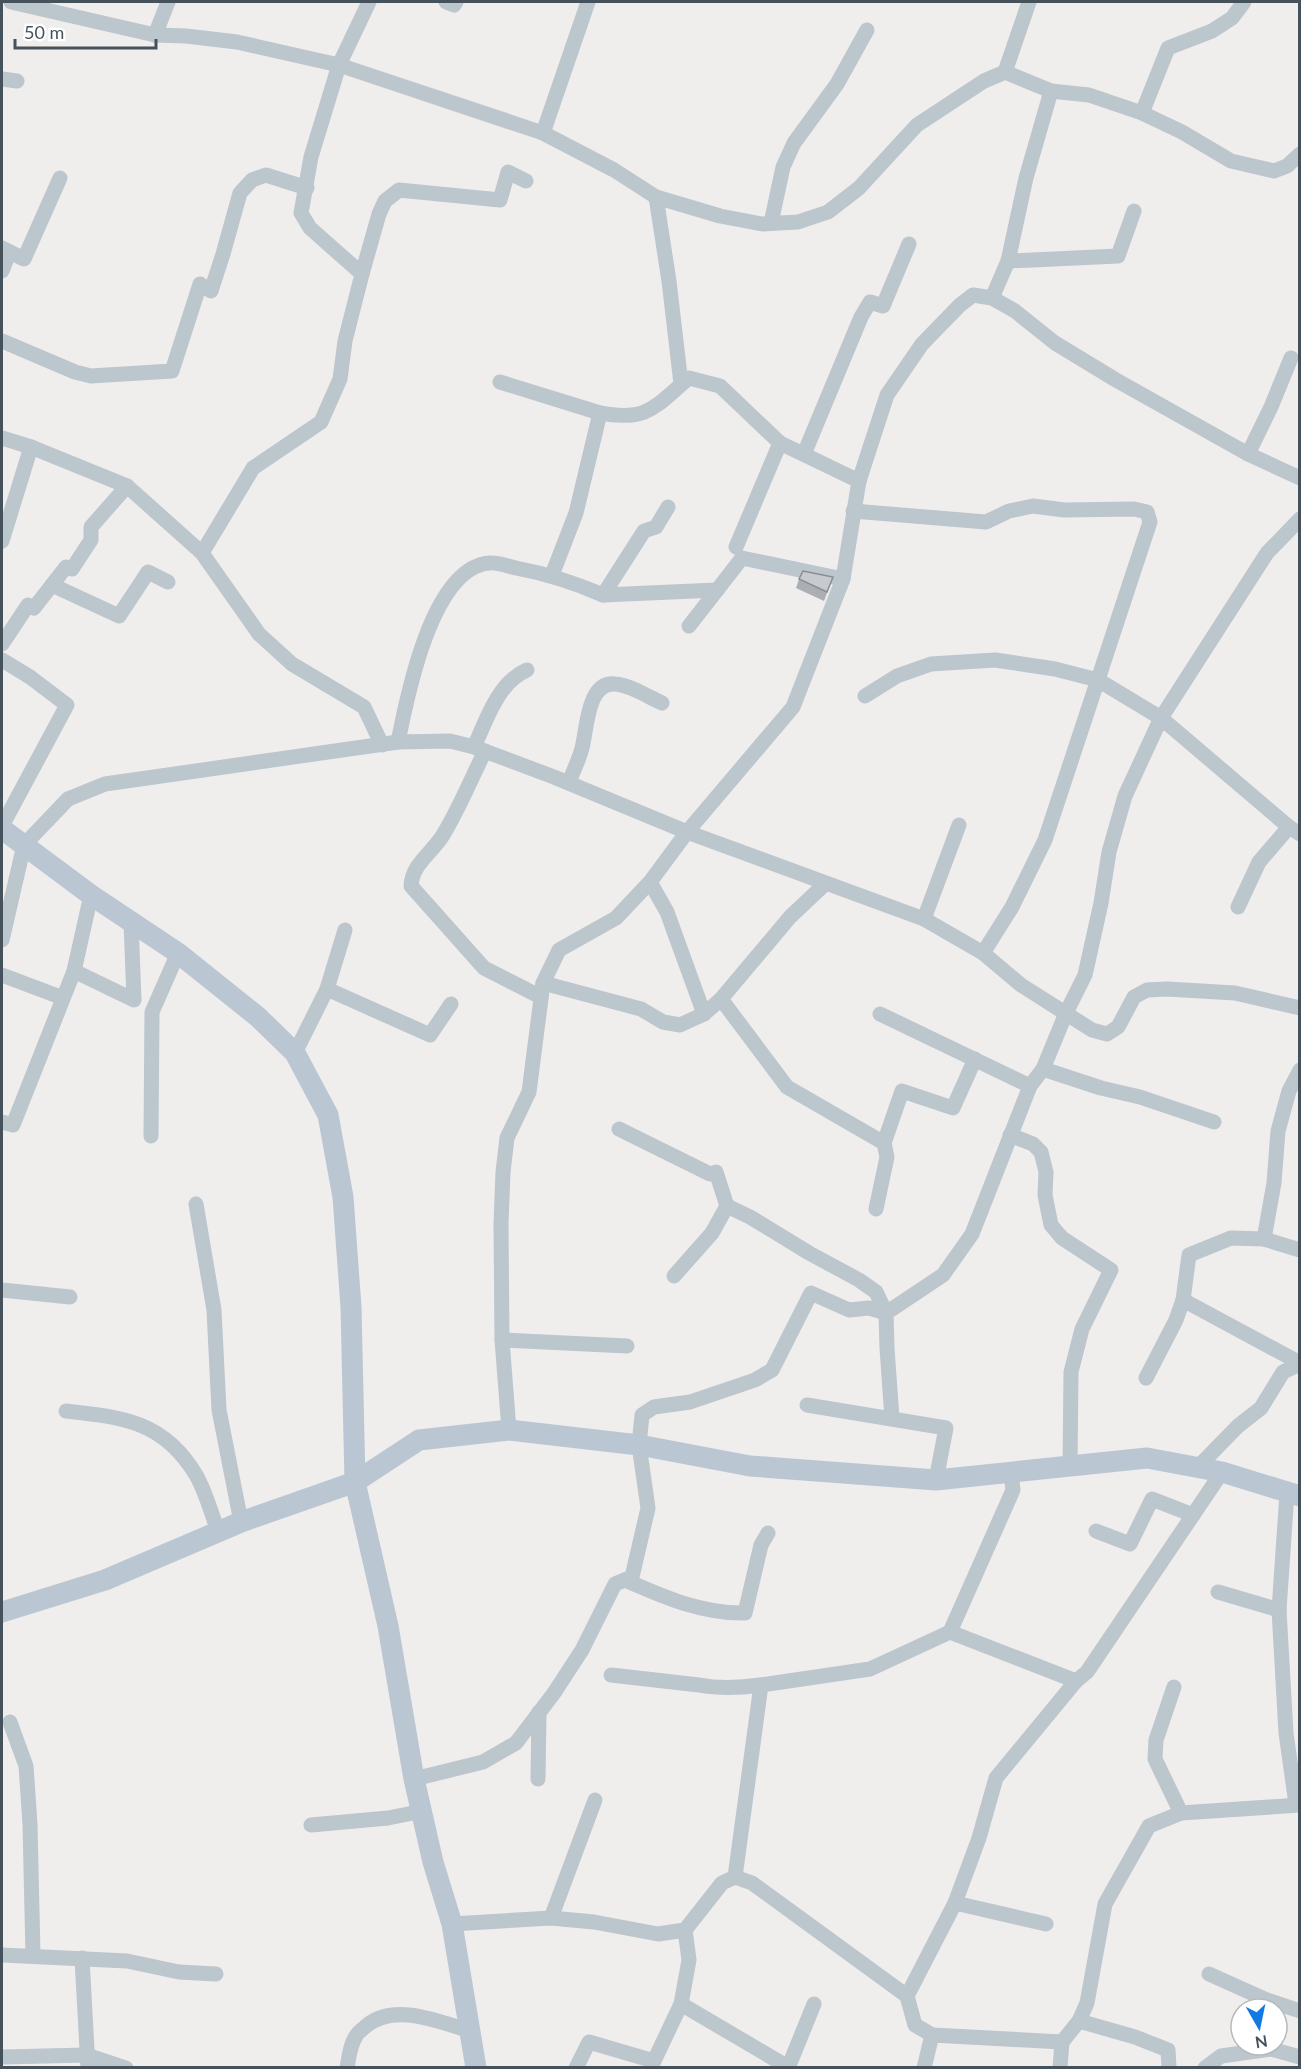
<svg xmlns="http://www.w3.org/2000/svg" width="1301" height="2069" font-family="Lato,sans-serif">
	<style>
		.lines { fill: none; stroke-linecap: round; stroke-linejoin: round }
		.street { stroke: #bbc6cd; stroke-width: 15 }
		.secondary { stroke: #bac7d2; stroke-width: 21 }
		.wall { fill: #abaeb3 }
		.building { fill: #c7cad0; stroke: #8b8d92; stroke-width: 1.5 }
	</style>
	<rect width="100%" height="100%" fill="#f0eded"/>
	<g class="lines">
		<!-- street -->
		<g class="street">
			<polyline points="11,2 155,35 186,36 237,42 339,65 543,133 614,170 656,197 720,216 762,224 798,222 828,212 859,188 917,125 984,81 1005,72 1051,91 1089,95 1142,113 1182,132 1231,161 1274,171 1287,166 1300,154"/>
			<polyline points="446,2 454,5 456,2"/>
			<polyline points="155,35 168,2"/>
			<polyline points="1005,72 1029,2"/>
			<polyline points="2,79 17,81"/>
			<polyline points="1142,113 1168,48 1212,31 1232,18 1244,2"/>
			<polyline points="543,133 588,2"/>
			<polyline points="656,197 669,281 681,384"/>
			<polyline points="771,223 783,167 794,143 837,84 867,30"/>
			<polyline points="2,248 24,259 60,178"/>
			<polyline points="1008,261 1118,256 1134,211"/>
			<polyline points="2,271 9,253"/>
			<polyline points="362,274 379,214 385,201 399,190 500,200 508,172 526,181"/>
			<polyline points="992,298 1008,261 1026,178 1051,91"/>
			<polyline points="2,341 75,372 91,376 172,371 200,284 211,291 223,254 240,193 252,180 266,175 307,188"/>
			<path d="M500,382l100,31c49,9 55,-7 89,-35l31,8 60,57"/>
			<polyline points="2,438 31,447 127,486 202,553 259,634 292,664 364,707 382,745"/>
			<polyline points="804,454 861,317 870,302 883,306 909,244"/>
			<polyline points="1248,454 1271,407 1291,358"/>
			<polyline points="853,511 986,522 1009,511 1033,506 1064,510 1134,509 1147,512 1150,522 1045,840 1012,907 983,953"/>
			<polyline points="2,541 31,447"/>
			<polyline points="736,547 780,443 859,481"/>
			<polyline points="202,553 253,468 321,422 340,379 345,341 362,274 310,228 301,213 311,157 339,65 369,2"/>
			<polyline points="552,575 576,513 600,413"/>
			<polyline points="52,585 119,616 148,572 168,582"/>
			<polyline points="603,595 717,590"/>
			<polyline points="689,626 742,558 843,579"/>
			<polyline points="2,644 28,605 34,608 66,567 72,569 91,540 91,527 127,486"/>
			<polyline points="2,660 30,677 67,705 2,826"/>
			<polyline points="865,696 897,676 931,664 995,660 1055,669 1098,680 1161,718 1267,553 1300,519"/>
			<path d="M398,742c9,-46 34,-174 91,-179 8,-1 18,3 27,5 32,6 57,14 87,27l41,-64 12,-4 12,-20"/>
			<path d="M474,747c12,-26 24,-65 53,-77"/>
			<path d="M485,751c-14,28 -26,58 -42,84 -11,18 -31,29 -32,51l73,82 57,29"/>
			<path d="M569,783c4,-12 10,-23 13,-35 5,-18 5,-67 33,-64 16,1 33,13 47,19"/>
			<polyline points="650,882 667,912 704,1014"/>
			<polyline points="1238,907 1259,862 1289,827"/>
			<polyline points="924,919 959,825"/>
			<polyline points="2,940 24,845 68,799 105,784 398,742 450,741 474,747 554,777 687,832 924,919 983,953 1021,985 1092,1030 1107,1034 1118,1027 1134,997 1147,990 1167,989 1235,993 1300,1008"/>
			<polyline points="74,971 134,1000 131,922"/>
			<polyline points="2,975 63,998"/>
			<polyline points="543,983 641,1009 663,1022 680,1025 704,1014 721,999 790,917 825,884"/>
			<polyline points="327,989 430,1035 451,1004"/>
			<polyline points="721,999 787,1087 884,1143 887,1157 876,1209"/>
			<polyline points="880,1014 1030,1086"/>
			<polyline points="295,1053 327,989 345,930"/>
			<polyline points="1043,1069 1101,1088 1140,1097 1214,1122"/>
			<polyline points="2,1122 13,1125 74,971 91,895"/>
			<polyline points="619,1129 710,1174 716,1172 727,1206"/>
			<polyline points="1010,1135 1033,1144 1041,1152 1046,1172 1045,1195 1051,1225 1062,1238 1111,1270 1082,1329 1071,1372 1070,1465"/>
			<polyline points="151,1136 152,1012 178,953"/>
			<polyline points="884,1143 902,1091 953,1108 975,1059"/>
			<polyline points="196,1204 214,1310 219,1410 241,1522"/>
			<polyline points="1264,1239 1274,1183 1278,1131 1289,1091 1300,1070"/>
			<polyline points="674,1276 712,1233 727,1206 750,1217 809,1253 859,1280 876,1292 886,1313 887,1348 892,1419"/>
			<polyline points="2,1290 70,1297"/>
			<polyline points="1183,1300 1300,1363"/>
			<polyline points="502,1340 627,1346"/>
			<polyline points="1146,1378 1176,1320 1183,1300 1189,1255 1231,1238 1264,1239 1300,1250"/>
			<polyline points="807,1405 946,1428 936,1480"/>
			<path d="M66,1411c56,6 98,10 130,64 10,17 15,38 22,56"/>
			<polyline points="509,1430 502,1340 501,1224 503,1172 507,1138 529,1092 543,983 559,950 616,918 650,882 687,832 793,707 843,579 859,481 887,395 922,344 960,305 973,295 992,298 1015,311 1055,343 1116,380 1248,454 1300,478"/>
			<polyline points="1198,1467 1238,1426 1261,1408 1283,1372 1300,1364"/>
			<polyline points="1011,1472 1013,1490 950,1632 1076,1681 1087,1672 1222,1472"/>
			<polyline points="1287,1493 1279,1610 1286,1733 1296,1804"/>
			<polyline points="1096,1531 1130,1544 1152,1499 1193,1515"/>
			<path d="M625,1580c39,17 77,34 120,33l16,-68 7,-12"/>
			<polyline points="1218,1592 1279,1610"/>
			<path d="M611,1675l88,10c21,4 41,3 62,0"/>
			<polyline points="1174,1687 1156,1740 1155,1759 1181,1813"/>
			<polyline points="10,1722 26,1766 30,1824 33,1955"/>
			<polyline points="414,1779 483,1762 516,1743 554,1693 582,1650 615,1584 632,1577 648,1508 639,1445 642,1415 654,1407 690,1402 755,1380 772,1370 811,1293 849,1310 869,1308 886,1313 943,1275 972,1234 1030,1086 1043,1069 1066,1013 1085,975 1101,903 1109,852 1125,796 1161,718 1289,827 1300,834"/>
			<polyline points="538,1779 539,1712"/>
			<polyline points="311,1825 388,1818 423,1811"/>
			<polyline points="735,1877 761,1685 870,1669 950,1632"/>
			<polyline points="955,1903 1046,1924"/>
			<polyline points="551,1918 595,1800"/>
			<polyline points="452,1924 551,1918 594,1922 658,1934 685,1930 722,1883 735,1877 752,1883 907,1996"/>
			<polyline points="2,1955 127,1961 179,1972 216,1974"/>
			<polyline points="82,1958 88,2068"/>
			<polyline points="1209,1974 1267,2000 1300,2011"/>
			<polyline points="681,2004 788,2067"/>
			<polyline points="1079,2021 1135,2037 1168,2050 1169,2067"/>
			<polyline points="932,2035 915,2025 907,1996 955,1903 979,1838 996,1778 1076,1681"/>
			<polyline points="2,2057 87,2055 126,2068"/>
			<path d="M347,2068c2,-11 3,-23 9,-32 2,-4 7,-7 10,-10 29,-24 73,-4 104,5"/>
			<polyline points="576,2068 589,2042 654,2061 681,2004 689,1960 685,1930"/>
			<polyline points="788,2068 814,2004"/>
			<polyline points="924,2068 932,2035 1062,2042 1079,2021 1087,2003 1105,1904 1149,1826 1181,1813 1300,1805"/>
			<polyline points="1060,2068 1062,2042"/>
			<polyline points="1205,2068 1221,2056 1271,2049 1300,2057"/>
		</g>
		<!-- secondary -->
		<g class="secondary">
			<polyline points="2,829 91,895 178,953 258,1017 295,1053 328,1115 343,1197 351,1307 355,1482 388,1626 414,1779 433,1862 452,1924 476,2068"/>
			<polyline points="2,1612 105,1580 241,1522 355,1482 419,1440 509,1430 639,1445 750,1466 936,1480 1147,1458 1222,1472 1300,1496"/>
		</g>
	</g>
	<!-- wall -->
	<polygon class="wall" points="833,577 824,601 796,588 799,579"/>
	<!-- building -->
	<polygon class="building" points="803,571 833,577 827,592 799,579"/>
	<!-- border -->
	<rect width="1301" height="2069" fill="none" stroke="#45525b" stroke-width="6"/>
	<!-- north arrow -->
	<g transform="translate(1259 2027) rotate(171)"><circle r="28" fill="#ffffff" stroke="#b5babd" stroke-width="1.5"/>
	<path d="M0-4.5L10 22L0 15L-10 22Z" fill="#1379e4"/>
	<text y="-9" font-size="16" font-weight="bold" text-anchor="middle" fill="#45525b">N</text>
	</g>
	<!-- scale -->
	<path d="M15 39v9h141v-9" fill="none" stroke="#45525b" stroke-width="3"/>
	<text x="24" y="39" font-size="18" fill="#45525b" stroke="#ffffff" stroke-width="4.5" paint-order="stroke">50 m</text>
</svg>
